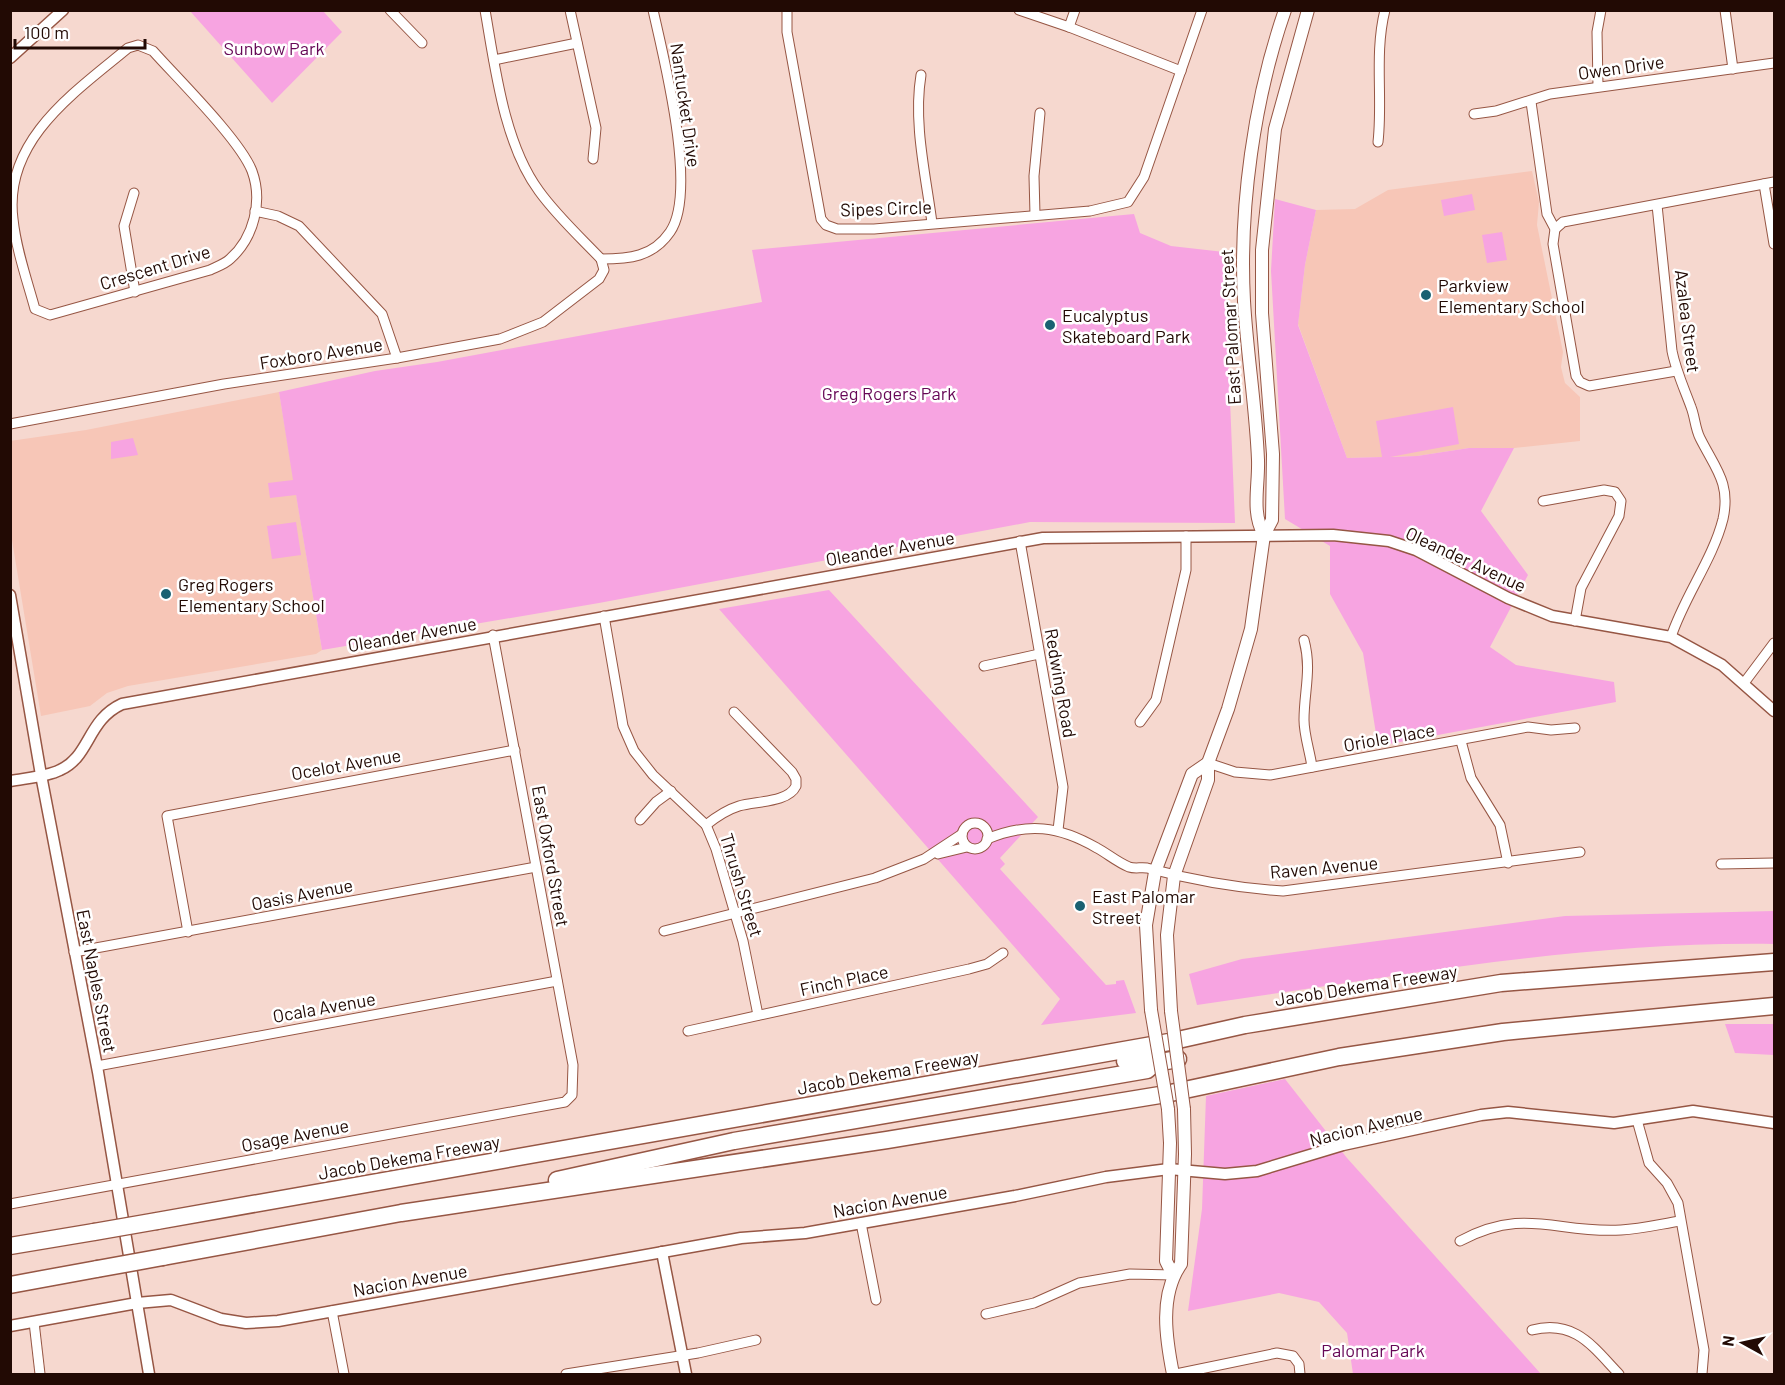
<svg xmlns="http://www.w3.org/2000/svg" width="1785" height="1385" font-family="Barlow,sans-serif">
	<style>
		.built { fill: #f7c6b7 }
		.green { fill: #f7a4e1 }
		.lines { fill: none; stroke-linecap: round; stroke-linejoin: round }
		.minor-casing { stroke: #965644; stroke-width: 11 }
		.tertiary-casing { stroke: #965644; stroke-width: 13 }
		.secondary-casing { stroke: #965644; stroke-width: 14 }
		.motorway-casing { stroke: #965644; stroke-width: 19 }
		.minor { stroke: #fff; stroke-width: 9 }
		.tertiary { stroke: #fff; stroke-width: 10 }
		.secondary { stroke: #fff; stroke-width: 12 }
		.motorway { stroke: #fff; stroke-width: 16 }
		.secondary-bridge-casing { stroke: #965644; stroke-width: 14; stroke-linecap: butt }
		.motorway-bridge-casing { stroke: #965644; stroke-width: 19; stroke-linecap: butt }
		.secondary-bridge { stroke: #fff; stroke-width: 12 }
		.motorway-bridge { stroke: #fff; stroke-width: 16 }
		.poi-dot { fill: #1a6172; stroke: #fff; stroke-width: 2 }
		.labels { text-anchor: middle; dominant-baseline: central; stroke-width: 5; stroke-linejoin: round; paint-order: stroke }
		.park-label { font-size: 18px; fill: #660756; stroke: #fff }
		.street-label { font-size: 18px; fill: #220a04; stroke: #fff }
		.poi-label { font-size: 18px; fill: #220a04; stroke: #fff; text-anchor: start }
	</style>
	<rect width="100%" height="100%" fill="#f6d8cf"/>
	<!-- built -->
	<g class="built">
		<polygon points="1532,171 1539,202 1537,225 1563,352 1561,367 1565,383 1580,397 1580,441 1514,448 1469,448 1417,456 1347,458 1298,324 1305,265 1316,210 1355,209 1388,190"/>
		<polygon points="279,392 322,650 316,654 128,686 107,693 90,706 41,716 11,534 10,441 86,430"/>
	</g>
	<!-- green -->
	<g class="green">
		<polygon points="190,11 323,11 342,32 272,103"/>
		<polygon points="1472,194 1475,210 1444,216 1441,200"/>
		<polygon points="1275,199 1316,210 1305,265 1298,325 1347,458 1382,457 1376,421 1453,407 1459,444 1390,457 1417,456 1469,448 1514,448 1481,511 1528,575 1490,647 1516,665 1614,682 1616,702 1378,746 1363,653 1330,594 1330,546 1285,519 1271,271"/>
		<polygon points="1134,214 1140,233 1171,246 1224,252 1235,523 1030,522 599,603 322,650 296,495 270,498 268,483 293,480 279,392 375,371 437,362 762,302 752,250"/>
		<polygon points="1502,232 1507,260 1487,263 1482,235"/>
		<polygon points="133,438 138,455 111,459 111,442"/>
		<polygon points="296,522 301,555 272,559 267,526"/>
		<polygon points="829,590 1038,817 1000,858 1005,864 1000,869 1106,985 1116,984 1116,981 1124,980 1136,1013 1041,1025 1060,999 719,609"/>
		<path d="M1774,911v33c-193,-3 -385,34 -577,61l-8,-31 53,-15 323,-43z"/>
		<polygon points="1774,1024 1774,1055 1735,1053 1725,1024"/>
		<polygon points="1285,1079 1347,1158 1541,1374 1353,1374 1347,1333 1319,1302 1279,1293 1188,1311 1202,1209 1206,1096"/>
	</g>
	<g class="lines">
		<!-- minor casing -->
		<g class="minor-casing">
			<g id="minor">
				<polyline points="390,10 422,43"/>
				<path d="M485,10c10,57 19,134 54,181 18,25 41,46 62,68"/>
				<polyline points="570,10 596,128 593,159"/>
				<polyline points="787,10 787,32 821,219 826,225 837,229 874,229 1090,211 1128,202 1144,177 1202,10"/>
				<polyline points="1019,10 1069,27 1181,71"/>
				<polyline points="1725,10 1733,69"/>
				<polyline points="1069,27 1075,10"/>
				<path d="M138,45l15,6c25,28 87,89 99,120 11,30 2,67 -22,88 -5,5 -14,8 -20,11l-160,45 -15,-6c-8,-29 -19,-60 -22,-90 -10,-79 62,-127 115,-171z"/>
				<polyline points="494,60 577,43"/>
				<path d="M921,75c-8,48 5,101 11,148"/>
				<polyline points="1598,86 1597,32 1601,10"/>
				<polyline points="1531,102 1547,214 1555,229 1553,244 1576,376 1580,382 1589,386 1676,371"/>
				<polyline points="1474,114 1496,111 1550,94 1774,63"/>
				<path d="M1378,142c5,-44 -4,-88 7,-132"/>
				<polyline points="1764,184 1774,244"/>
				<polyline points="134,193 124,226 135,292"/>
				<path d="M1657,205l15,146c4,20 12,37 19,56 4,10 4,21 9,31 15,30 31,45 23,81 -10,40 -39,78 -52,118"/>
				<polyline points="255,211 278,216 299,226 348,278 382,314 397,358"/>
				<polyline points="1035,215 1034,176 1040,113"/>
				<polyline points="1555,229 1563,222 1774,182"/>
				<path d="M601,259c28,0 52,-2 69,-27 28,-40 -6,-173 -17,-222"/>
				<polyline points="10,424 224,384 397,358 500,339 543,322 599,279 604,270 601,259"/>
				<polyline points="1543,501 1604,490 1615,492 1621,501 1619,516 1581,588 1575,621"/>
				<polyline points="1020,541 1063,787 1058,830"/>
				<polyline points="604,616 623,726 634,751 653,775 706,825 716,849 743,941 758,1015"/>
				<path d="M1304,640c8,30 0,51 0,80 0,15 6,32 8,47"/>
				<polyline points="984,666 1039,654"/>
				<polyline points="1744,683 1774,643"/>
				<polyline points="1140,722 1156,700 1186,570 1186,536"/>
				<polyline points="1461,741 1471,778 1500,825 1508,863"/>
				<polyline points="1208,763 1235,772 1270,775 1528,727 1551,730 1575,728"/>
				<polyline points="640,820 656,802 671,791"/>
				<circle cx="975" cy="836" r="13"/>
				<path d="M706,825c10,-8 20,-15 33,-19 16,-5 49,-3 57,-20v-7l-4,-7 -58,-60"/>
				<path d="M987,839c41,-17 72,-13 110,9 11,6 20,14 32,19 6,2 12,0 18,1 45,12 89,20 136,23l297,-39"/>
				<polyline points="938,854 967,847"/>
				<polyline points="1721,864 1774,863"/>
				<polyline points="664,931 875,878 924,859 962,834"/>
				<polyline points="188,932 167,816 515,750"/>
				<polyline points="74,952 536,867"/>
				<polyline points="688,1031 969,969 987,964 1003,953"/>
				<polyline points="97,1066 557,981"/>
				<polyline points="1637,1120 1649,1163 1667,1183 1678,1203 1704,1350 1702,1374"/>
				<polyline points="10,1204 565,1102 572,1095 573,1065 493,635"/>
				<polyline points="861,1223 876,1300"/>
				<path d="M1460,1241c66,-35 96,-7 161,-11 20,-1 40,-6 59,-9"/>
				<polyline points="332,1311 344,1374"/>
				<polyline points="986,1314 1034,1303 1079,1283 1130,1274 1173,1275"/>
				<polyline points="34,1322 40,1374"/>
				<path d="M1532,1330c43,-11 61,17 87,44"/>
				<polyline points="566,1374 698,1353 756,1340"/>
				<polyline points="1176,1374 1277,1353 1293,1356 1299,1364 1300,1374"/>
			</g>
		</g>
		<!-- tertiary casing -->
		<g class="tertiary-casing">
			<g id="tertiary">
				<polyline points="10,58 63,10"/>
				<polyline points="10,595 41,775 98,1072 149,1374"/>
				<path d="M10,781c16,-3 36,-4 50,-11 30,-13 27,-50 62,-66l921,-166 290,-3 56,6 27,9 92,48 44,18 119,21 51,28 52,46"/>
				<polyline points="662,1252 686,1374"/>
				<polyline points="10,1326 137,1303 171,1300 221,1319 246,1323 278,1321 741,1238 805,1233 1015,1196 1106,1177 1169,1169 1225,1174 1257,1171 1343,1145 1481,1115 1508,1112 1614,1123 1693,1111 1774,1123"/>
			</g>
		</g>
		<!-- secondary casing -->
		<g class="secondary-casing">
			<g id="secondary">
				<path d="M1264,535c-13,-23 -5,-49 -6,-75 -2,-52 -11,-106 -14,-159 -5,-93 10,-202 41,-291"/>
				<polyline points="1151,1010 1146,925 1155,872 1192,774 1208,763"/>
				<polyline points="1171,1011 1167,935 1174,876 1208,780 1208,763 1228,709 1251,629 1264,535 1272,520 1273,454 1262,313 1262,250 1275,129 1308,10"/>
				<polyline points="1168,1109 1170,1143 1166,1261 1173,1275"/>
				<path d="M1173,1374c-7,-35 -14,-79 8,-110l4,-110 -1,-45"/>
			</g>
		</g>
		<!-- motorway casing -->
		<g class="motorway-casing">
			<g id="motorway">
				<polyline points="1125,1061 1144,1058 1155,1063 1178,1059"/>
				<polyline points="557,1180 734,1141 1147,1070 1155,1063"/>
				<polyline points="157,1221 1169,1042 1245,1025 1501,983 1774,962"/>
				<polyline points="10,1246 94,1232"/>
				<polyline points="163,1257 401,1213 887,1140 1166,1094 1339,1057 1503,1032 1774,1006"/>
				<polyline points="10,1285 97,1269"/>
			</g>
		</g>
		<!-- minor -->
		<use href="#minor" class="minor"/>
		<!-- tertiary -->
		<use href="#tertiary" class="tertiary"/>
		<!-- secondary -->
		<use href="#secondary" class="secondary"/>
		<!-- motorway -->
		<use href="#motorway" class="motorway"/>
		<!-- secondary-bridge casing -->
		<g class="secondary-bridge-casing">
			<g id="secondary-bridge">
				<polyline points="1151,1010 1168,1109"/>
				<polyline points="1171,1011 1184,1109"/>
			</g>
		</g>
		<!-- motorway-bridge casing -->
		<g class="motorway-bridge-casing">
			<g id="motorway-bridge">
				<polyline points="94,1232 157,1221"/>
				<polyline points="97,1269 163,1257"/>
			</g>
		</g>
		<!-- secondary-bridge -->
		<use href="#secondary-bridge" class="secondary-bridge"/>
		<!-- motorway-bridge -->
		<use href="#motorway-bridge" class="motorway-bridge"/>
	</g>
	<!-- markers -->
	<g class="poi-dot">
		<circle cx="1426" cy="295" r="6"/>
		<circle cx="1050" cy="325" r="6"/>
		<circle cx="166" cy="594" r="6"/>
		<circle cx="1080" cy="906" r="6"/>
	</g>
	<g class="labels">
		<!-- park labels -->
		<g class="park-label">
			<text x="274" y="48">Sunbow Park</text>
			<text x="889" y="393">Greg Rogers Park</text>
			<text x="1373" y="1350">Palomar Park</text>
		</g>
		<!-- street labels -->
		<g class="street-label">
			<text transform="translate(1621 67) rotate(-8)">Owen Drive</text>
			<text transform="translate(686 105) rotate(82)">Nantucket Drive</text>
			<text transform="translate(886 208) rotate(-2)">Sipes Circle</text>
			<text transform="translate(155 267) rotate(-17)">Crescent Drive</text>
			<text transform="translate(1688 321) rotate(83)">Azalea Street</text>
			<text transform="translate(1230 327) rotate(-93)">East Palomar Street</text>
			<text transform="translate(321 353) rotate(-9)">Foxboro Avenue</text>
			<text transform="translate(890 548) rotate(-10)">Oleander Avenue</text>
			<text transform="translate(1466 559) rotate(25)">Oleander Avenue</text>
			<text transform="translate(412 634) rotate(-10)">Oleander Avenue</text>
			<text transform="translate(1061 683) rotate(80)">Redwing Road</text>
			<text transform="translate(1389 737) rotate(-10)">Oriole Place</text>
			<text transform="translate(346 764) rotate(-10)">Ocelot Avenue</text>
			<text transform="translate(551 856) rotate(80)">East Oxford Street</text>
			<text transform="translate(1324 867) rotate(-5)">Raven Avenue</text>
			<text transform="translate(742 885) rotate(73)">Thrush Street</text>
			<text transform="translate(302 894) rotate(-11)">Oasis Avenue</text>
			<text transform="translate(844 980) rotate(-12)">Finch Place</text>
			<text transform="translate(97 981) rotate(79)">East Naples Street</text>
			<text transform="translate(1366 985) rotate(-9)">Jacob Dekema Freeway</text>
			<text transform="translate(324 1007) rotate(-10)">Ocala Avenue</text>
			<text transform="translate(888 1072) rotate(-10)">Jacob Dekema Freeway</text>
			<text transform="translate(1366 1126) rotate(-14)">Nacion Avenue</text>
			<text transform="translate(295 1135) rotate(-11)">Osage Avenue</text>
			<text transform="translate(409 1157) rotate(-10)">Jacob Dekema Freeway</text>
			<text transform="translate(890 1201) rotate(-10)">Nacion Avenue</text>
			<text transform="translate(410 1280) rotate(-10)">Nacion Avenue</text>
		</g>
		<!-- poi labels -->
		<g class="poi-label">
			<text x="1438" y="285">Parkview<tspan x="1438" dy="21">Elementary School</tspan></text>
			<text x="1062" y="315">Eucalyptus<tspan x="1062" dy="21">Skateboard Park</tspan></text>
			<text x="178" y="584">Greg Rogers<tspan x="178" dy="21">Elementary School</tspan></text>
			<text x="1092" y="896">East Palomar<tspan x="1092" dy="21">Street</tspan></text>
		</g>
	</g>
	<!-- border -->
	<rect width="1785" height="1385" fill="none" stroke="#220a04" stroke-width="24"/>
	<!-- north arrow -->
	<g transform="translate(1743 1343) rotate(278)" stroke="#ffffff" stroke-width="4.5" paint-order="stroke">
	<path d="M0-4.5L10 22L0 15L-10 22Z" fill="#220a04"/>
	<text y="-9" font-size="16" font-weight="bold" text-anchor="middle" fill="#220a04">N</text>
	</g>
	<!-- scale -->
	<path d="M15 39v9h130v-9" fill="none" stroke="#220a04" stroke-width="3"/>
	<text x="24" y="39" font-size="18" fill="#220a04" stroke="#ffffff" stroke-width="4.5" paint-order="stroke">100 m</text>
</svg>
